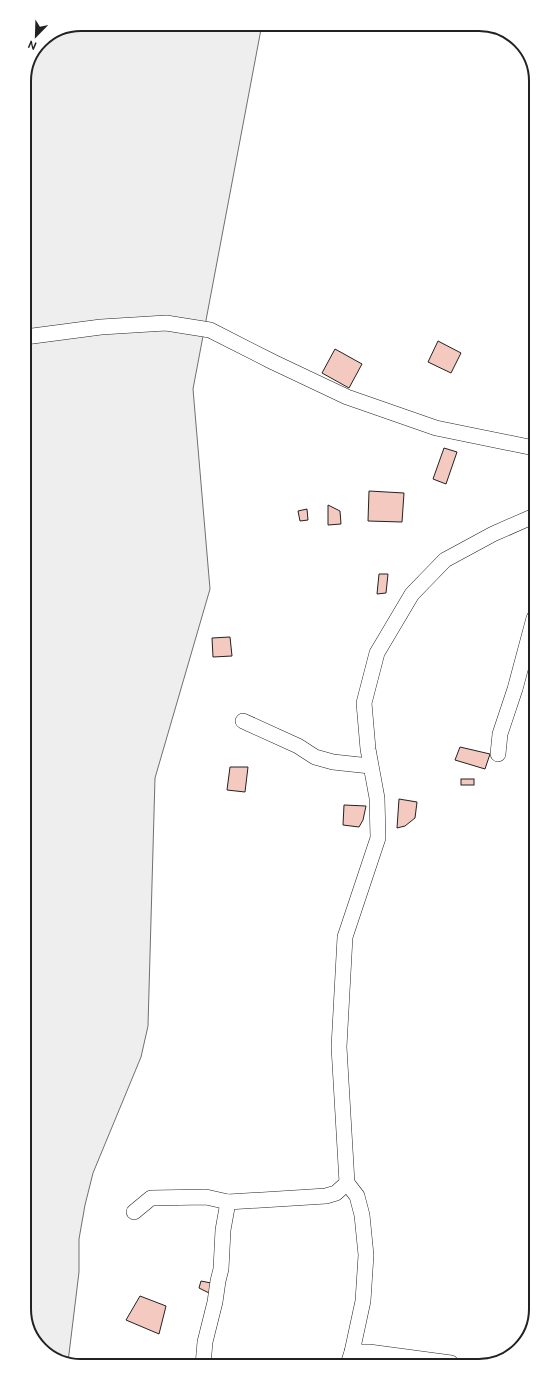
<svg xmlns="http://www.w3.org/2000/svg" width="560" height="1390" font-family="Ubuntu,sans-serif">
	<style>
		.green { fill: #eee; stroke: #6f6f6f }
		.building { fill: #f3c9c0; stroke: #222 }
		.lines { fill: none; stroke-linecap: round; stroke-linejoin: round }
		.street-casing { stroke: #222; stroke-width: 16 }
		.street { stroke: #fff; stroke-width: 15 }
		.rim { fill: none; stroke: #222; stroke-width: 2 }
	</style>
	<rect width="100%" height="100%" fill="#fff"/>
	<!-- green -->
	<polygon class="green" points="81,24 262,24 193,389 210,589 155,778 148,1026 141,1057 93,1173 85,1205 79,1239 79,1272 68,1362 46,1354 27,1327 24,77 41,40"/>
	<!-- building -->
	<g class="building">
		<polygon points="438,341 461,353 451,373 428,362"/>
		<polygon points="335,349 362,364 349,388 322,373"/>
		<polygon points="444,448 457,452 446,484 433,479"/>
		<polygon points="369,491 404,493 402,522 368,521"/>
		<polygon points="328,505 340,511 341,524 328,525"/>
		<polygon points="307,509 308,520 300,521 298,511"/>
		<polygon points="379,574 388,574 386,593 377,594"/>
		<polygon points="230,637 232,656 213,657 212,638"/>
		<polygon points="460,747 490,754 485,769 455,760"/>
		<polygon points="230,767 248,767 245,792 227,790"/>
		<rect x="461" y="779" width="13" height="6"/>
		<polygon points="399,799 417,802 415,818 405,826 397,828"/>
		<polygon points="344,805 366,806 363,820 359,827 343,825"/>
		<polygon points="201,1281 211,1283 209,1293 199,1288"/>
		<polygon points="140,1296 166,1306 159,1334 126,1320"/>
		<polygon points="102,1362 117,1366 100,1366"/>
		<polygon points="140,1362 158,1365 140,1365"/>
	</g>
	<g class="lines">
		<!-- street casing -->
		<g class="street-casing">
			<g id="street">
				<polyline points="25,337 101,327 166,323 210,330 273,362 347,397 436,428 534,448"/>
				<polyline points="243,721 298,746 315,757 333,762 370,766"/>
				<polyline points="498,754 500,734 515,689 534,618"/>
				<polyline points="347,1183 357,1196 362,1215 366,1255 363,1301 352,1352 348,1364"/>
				<polyline points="134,1212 151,1198 206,1197 228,1202 326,1196 336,1193 347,1183 339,1047 345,937 378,838 377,798 368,749 364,703 377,653 412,594 445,560 493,534 534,516"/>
				<polyline points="352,1352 369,1352 451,1363"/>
				<polyline points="203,1365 205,1342 215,1302 218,1281 221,1269 223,1230 228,1202"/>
			</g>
		</g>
		<!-- street -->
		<use href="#street" class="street"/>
	</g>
	<!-- crop -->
	<path d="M0 0H560V1390H0ZM81 31H479A50 50 0 0 1 529 81V1309A50 50 0 0 1 479 1359H81A50 50 0 0 1 31 1309V81A50 50 0 0 1 81 31Z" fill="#fff" fill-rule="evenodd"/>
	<path class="rim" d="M81 31H479A50 50 0 0 1 529 81V1309A50 50 0 0 1 479 1359H81A50 50 0 0 1 31 1309V81A50 50 0 0 1 81 31Z"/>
	<!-- north arrow -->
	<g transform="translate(36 36) rotate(203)" stroke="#ffffff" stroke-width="3" paint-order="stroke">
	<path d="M0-3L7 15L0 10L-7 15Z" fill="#222222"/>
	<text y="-6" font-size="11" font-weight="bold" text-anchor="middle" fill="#222222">N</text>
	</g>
</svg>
